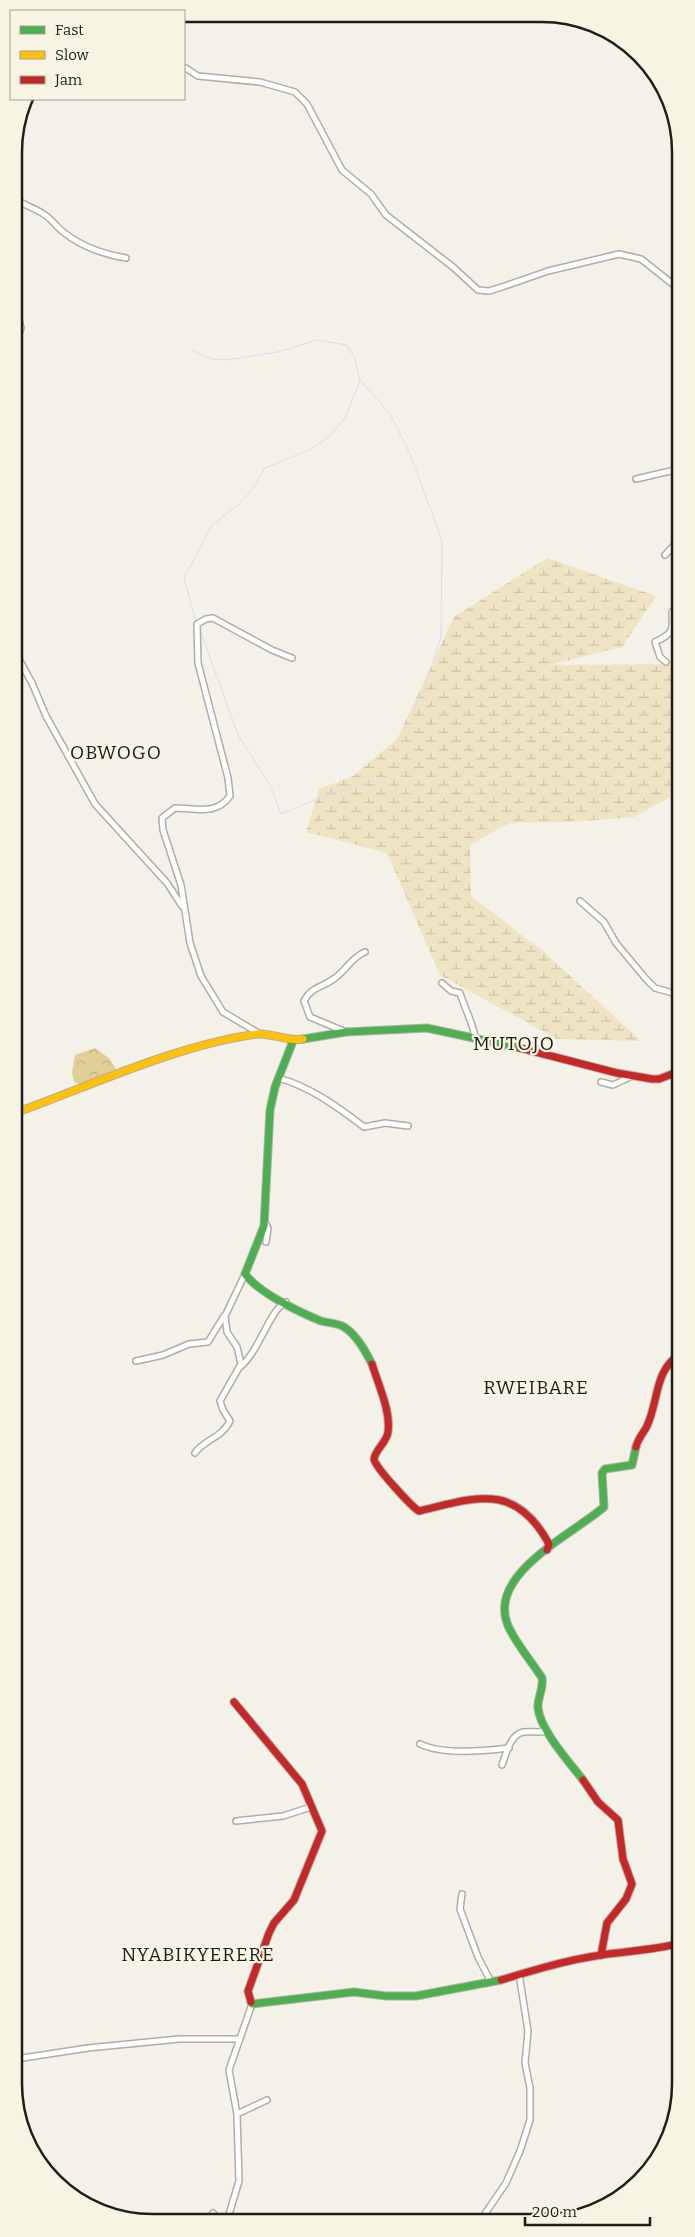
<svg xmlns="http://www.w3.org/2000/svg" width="695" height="2237" font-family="Bitter,serif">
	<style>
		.forest { fill: url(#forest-crowns) }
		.wetland { fill: url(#wetland-marsh) }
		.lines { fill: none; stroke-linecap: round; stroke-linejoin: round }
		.stream { stroke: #d7ddf1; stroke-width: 1 }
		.street-casing { stroke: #afada7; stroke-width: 8 }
		.fast-casing { stroke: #afada7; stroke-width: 9 }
		.slow-casing { stroke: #afada7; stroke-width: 9 }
		.jam-casing { stroke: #afada7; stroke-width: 9 }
		.street { stroke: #fdfdfc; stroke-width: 5 }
		.fast { stroke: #4caf50; stroke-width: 7 }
		.slow { stroke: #ffc107; stroke-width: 7 }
		.jam { stroke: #c62828; stroke-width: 7 }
		.labels { text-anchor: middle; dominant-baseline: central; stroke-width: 4.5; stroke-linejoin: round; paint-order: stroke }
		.quarter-label { font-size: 19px; letter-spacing: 1px; fill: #201e18; stroke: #f8f4e4 }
		.rim { fill: none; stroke: #201e18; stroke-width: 2.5 }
	</style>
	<defs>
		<pattern id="forest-crowns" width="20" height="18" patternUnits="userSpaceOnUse" patternTransform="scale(1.25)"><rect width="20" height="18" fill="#e0d098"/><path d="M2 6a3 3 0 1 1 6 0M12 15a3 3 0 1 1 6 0" fill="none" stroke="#c0b282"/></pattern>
		<pattern id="wetland-marsh" width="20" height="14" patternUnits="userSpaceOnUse" patternTransform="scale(1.25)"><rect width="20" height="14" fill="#eee4c3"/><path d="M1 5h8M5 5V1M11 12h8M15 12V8" fill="none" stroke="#ccc3a7"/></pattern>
	</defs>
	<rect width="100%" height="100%" fill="#f4f1e8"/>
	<!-- forest -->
	<polygon class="forest" points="95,1048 110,1059 118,1073 81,1085 74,1082 72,1072 75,1055"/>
	<!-- wetland -->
	<polygon class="wetland" points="547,558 656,596 622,647 550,665 679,664 679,792 634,817 571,822 509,823 470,845 471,896 544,952 641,1041 557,1039 440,975 387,853 306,832 319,789 353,776 397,739 454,617"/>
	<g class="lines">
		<!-- stream -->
		<g class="stream">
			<polyline points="193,351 212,359 226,360 278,352 317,340 347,345 354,357 360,380 390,414 410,454 442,540 441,637 426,684 412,713"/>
			<polyline points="196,622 184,578 212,525 238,505 252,490 265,468 309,450 328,438 345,418 360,380"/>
			<polyline points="199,627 238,735 270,785 281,814 328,795 375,781 383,788"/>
		</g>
		<!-- street casing -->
		<g class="street-casing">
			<g id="street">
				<polyline points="184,67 198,76 260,82 295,92 307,104 342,170 371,194 386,215 453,267 478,290 489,291 502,287 548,271 619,254 641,259 679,289"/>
				<path d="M14,198c11,8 21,10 31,17 6,4 11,11 17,16 18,15 40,23 64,27"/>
				<polyline points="14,300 21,328 14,348"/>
				<polyline points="636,479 679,469"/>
				<polyline points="665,555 679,540"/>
				<polyline points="15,652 32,683 46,716 95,804 167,883 182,906"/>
				<path d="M666,662l-6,-5 -5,-15c18,-9 18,-10 17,-30l7,-6"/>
				<polyline points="580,901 604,922 616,943 646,979 655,988 680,995"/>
				<path d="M442,983l9,8 9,2c4,14 14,32 15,45"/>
				<path d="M346,1032l-36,-15 -6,-16c8,-15 18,-13 31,-23 11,-8 17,-21 30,-26"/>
				<path d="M260,1034l-37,-22 -22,-36 -11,-33 -9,-58 -18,-55 -1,-12 13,-10c20,0 41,8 55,-12l-2,-18 -30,-115 -1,-39 9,-5 7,-1 59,32 20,8"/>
				<path d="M278,1078c31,8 60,29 86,49l21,-4 23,3"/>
				<polyline points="601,1082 613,1085 632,1076"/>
				<polyline points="265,1222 268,1228 266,1242"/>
				<polyline points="136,1361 163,1355 189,1344 208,1342 224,1316"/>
				<path d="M240,1367c19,-15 30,-58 46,-65"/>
				<path d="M195,1453c8,-13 27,-15 35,-32l-7,-11 -3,-9 21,-37 -4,-17 -10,-15 -2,-16 20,-42"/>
				<path d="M420,1744c23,11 63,7 89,4"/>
				<path d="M502,1765c4,-11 8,-30 21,-33 8,-1 16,1 24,-1"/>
				<polyline points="236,1821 283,1816 311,1807"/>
				<polyline points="462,1894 460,1909 478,1957 491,1982"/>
				<polyline points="16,2059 88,2048 179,2039 239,2039"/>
				<polyline points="237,2114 267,2100"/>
				<polyline points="213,2213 216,2217 227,2219"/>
				<polyline points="227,2221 239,2181 237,2114 229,2070 252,2004"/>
				<polyline points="480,2221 506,2183 520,2151 530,2120 530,2088 525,2063 528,2031 519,1974"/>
			</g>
		</g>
		<!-- fast casing -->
		<g class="fast-casing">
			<g id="fast">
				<polyline points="303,1039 346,1032 427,1028 520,1048"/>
				<path d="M293,1041l-18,46 -5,23 -6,116 -19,48c14,19 54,38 76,47 7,2 17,2 23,6 12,7 22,25 28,37"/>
				<path d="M583,1780c-13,-17 -43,-50 -45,-72 -1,-10 6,-19 4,-30 -10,-16 -29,-38 -35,-55 -18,-50 66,-89 97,-116l-2,-34 3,-4 27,-4 4,-18"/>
				<polyline points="251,2002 252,2004 354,1992 386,1996 416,1996 501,1980"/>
			</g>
		</g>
		<!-- slow casing -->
		<g class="slow-casing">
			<path id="slow" d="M15,1113c75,-27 164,-69 243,-79 15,-1 29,8 45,5"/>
		</g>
		<!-- jam casing -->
		<g class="jam-casing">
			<g id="jam">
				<polyline points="520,1048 617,1073 652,1079 659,1079 680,1071"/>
				<path d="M372,1364c6,20 19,47 16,68 -1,10 -13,18 -14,27 -1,6 39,49 45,52 56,-13 96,-30 130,33l-2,6"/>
				<path d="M636,1447c2,-9 7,-13 11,-21 12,-26 7,-55 33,-72"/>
				<polyline points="234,1702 302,1784 322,1831 294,1900 274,1923 269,1933 248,1991 251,2002"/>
				<polyline points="583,1780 598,1802 618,1820 623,1859 632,1884 626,1899 607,1923 601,1955"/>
				<path d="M501,1980c33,-10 66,-20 100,-25 27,-4 54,-5 80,-12"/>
			</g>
		</g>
		<!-- street -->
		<use href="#street" class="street"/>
		<!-- fast -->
		<use href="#fast" class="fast"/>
		<!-- slow -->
		<use href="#slow" class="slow"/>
		<!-- jam -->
		<use href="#jam" class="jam"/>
	</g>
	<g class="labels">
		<!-- quarter labels -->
		<g class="quarter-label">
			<text x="116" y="752">OBWOGO</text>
			<text x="514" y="1043">MUTOJO</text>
			<text x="536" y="1387">RWEIBARE</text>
			<text x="198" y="1954">NYABIKYERERE</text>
		</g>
	</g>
	<!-- crop -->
	<path d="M0 0H695V2237H0ZM152 22H542A130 130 0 0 1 672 152V2084A130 130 0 0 1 542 2214H152A130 130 0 0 1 22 2084V152A130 130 0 0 1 152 22Z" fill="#f8f4e4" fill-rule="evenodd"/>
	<path class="rim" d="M152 22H542A130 130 0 0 1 672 152V2084A130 130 0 0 1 542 2214H152A130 130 0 0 1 22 2084V152A130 130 0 0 1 152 22Z"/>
	<!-- legend -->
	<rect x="10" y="10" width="175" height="90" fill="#f8f4e4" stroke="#a29e92"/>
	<rect x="20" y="26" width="25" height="8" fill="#4caf50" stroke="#a29e92"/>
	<text x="55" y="35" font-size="15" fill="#201e18">Fast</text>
	<rect x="20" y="51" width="25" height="8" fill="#ffc107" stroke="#a29e92"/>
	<text x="55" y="60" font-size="15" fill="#201e18">Slow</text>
	<rect x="20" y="76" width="25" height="8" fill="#c62828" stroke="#a29e92"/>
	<text x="55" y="85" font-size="15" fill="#201e18">Jam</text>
	<!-- scale -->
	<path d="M525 2217v8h125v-8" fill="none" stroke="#201e18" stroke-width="2.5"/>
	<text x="532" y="2217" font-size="15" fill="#201e18" stroke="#f8f4e4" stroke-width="4" paint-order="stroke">200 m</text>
</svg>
